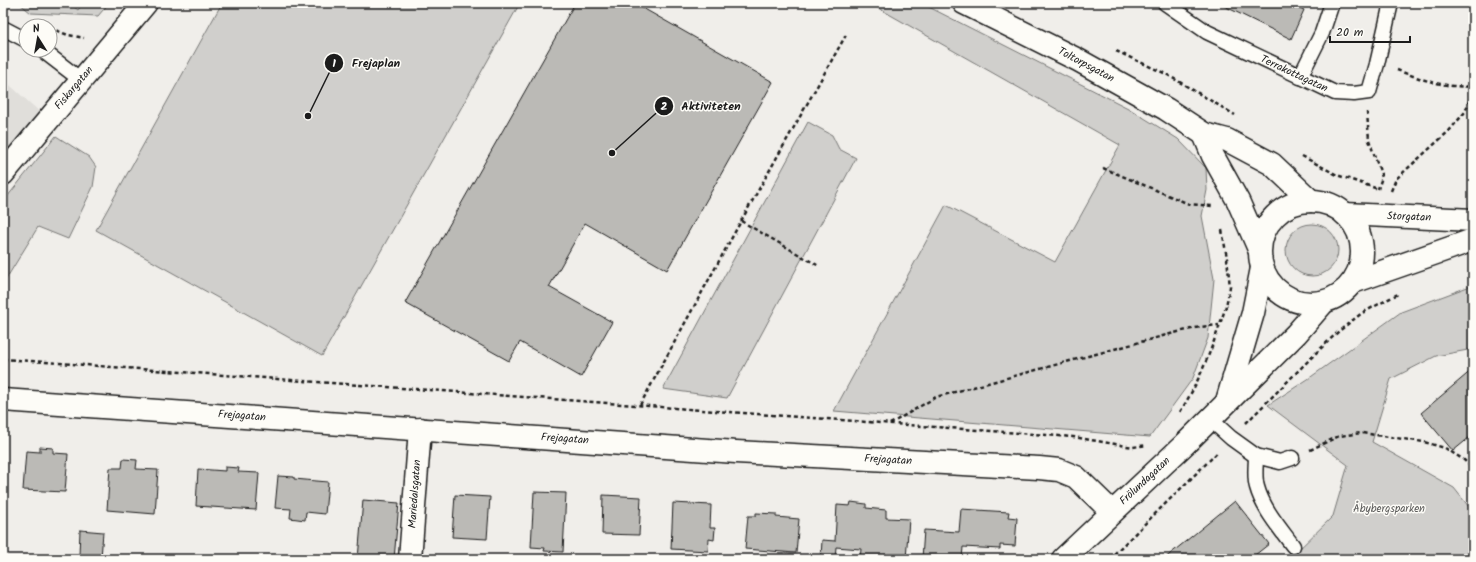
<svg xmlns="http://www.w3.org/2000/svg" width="1476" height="562" font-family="Kalam,sans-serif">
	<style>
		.built { fill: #e0deda }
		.green { fill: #d0cfcc; stroke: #767674 }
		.building { fill: #bbbab6; stroke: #1c1c1c }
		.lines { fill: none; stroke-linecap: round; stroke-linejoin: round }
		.service-casing { stroke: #1c1c1c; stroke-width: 17 }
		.minor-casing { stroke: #1c1c1c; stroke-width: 25 }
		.tertiary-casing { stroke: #1c1c1c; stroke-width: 25 }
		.path { stroke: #1c1c1c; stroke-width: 2.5; stroke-dasharray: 4 3; stroke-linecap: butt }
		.service { stroke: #fdfcf7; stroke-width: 14 }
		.minor { stroke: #fdfcf7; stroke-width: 22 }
		.tertiary { stroke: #fdfcf7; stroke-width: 22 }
		.labels { text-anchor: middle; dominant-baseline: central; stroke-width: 3; stroke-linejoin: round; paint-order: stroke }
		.street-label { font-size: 11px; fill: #1c1c1c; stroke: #fdfcf7 }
		.park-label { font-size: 11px; fill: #5b5b5a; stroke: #fdfcf7 }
		.leader { fill: none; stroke: #1c1c1c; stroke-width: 1.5 }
		.callout-dot { fill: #1c1c1c; stroke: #fdfcf7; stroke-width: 1.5 }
		.mark-label { font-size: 12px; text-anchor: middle; font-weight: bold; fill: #fff }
		.callout-label { font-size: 12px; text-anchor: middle; font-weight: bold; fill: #1c1c1c; stroke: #fdfcf7; stroke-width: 3; stroke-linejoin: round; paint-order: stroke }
	</style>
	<rect width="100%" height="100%" fill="#f0eeea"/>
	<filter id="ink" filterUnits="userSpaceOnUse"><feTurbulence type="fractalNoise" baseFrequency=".025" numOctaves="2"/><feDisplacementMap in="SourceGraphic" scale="8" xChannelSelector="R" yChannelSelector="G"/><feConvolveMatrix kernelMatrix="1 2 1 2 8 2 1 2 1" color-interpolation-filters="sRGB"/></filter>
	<g filter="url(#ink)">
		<!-- built -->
		<polygon class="built" points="3,79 41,113 3,158"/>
		<!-- green -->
		<g class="green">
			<polygon points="19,3 69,3 78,10 83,3 109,3 98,16 31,13"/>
			<polygon points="222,3 520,3 322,356 96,230"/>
			<polygon points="871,3 921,3 1128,108 1178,139 1206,168 1207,190 1202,216 1214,279 1208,338 1193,378 1150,437 834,411 946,205 1055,262 1120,145 871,4"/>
			<polygon points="808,122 832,135 839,149 856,158 727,398 663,389"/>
			<polygon points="56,136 89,157 96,167 93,187 68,239 38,227 3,284 3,202"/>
			<circle cx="1312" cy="250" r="26"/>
			<polygon points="1473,285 1473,349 1436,356 1391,379 1372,442 1454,488 1473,512 1473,559 1289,559 1333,516 1348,465 1268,405 1308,379 1401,312"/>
		</g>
		<!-- building -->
		<g class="building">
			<polygon points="575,3 634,3 773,82 667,270 585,223 549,287 612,322 581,377 520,342 509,361 405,303"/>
			<polygon points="1218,3 1298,3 1298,7 1304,10 1291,39"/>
			<polygon points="1473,369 1473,441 1470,437 1453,451 1421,413"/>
			<polygon points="40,447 53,448 53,453 68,454 65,492 23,490 26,451 40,452"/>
			<polygon points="123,459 137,460 136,469 158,470 155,514 107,510 110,468 122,468"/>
			<polygon points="225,467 239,468 238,472 259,473 256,510 196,506 198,469 225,471"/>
			<polygon points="278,476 294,477 294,479 328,482 325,514 306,512 305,520 290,518 291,509 275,508"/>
			<polygon points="534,492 566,493 563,552 544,551 545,548 531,547"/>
			<polygon points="455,495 490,497 487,539 452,537"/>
			<polygon points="603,495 641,497 639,535 602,534"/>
			<polygon points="363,500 399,503 394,559 358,559"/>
			<polygon points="1235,501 1269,544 1250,559 1235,558 1234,559 1164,559"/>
			<polygon points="851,502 866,504 866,508 886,510 886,518 909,519 906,559 860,559 861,549 836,547 835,558 821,558 822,540 835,541 837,505 850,506"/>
			<polygon points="673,503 711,505 710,528 715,528 714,540 709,539 708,551 671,549"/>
			<polygon points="961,509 1009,512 1008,517 1017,518 1015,546 1000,545 1000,549 963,547 962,559 922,559 924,530 959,532"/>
			<polygon points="756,513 776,514 776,517 799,519 796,553 745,549 748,516 756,516"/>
			<polygon points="80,530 103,532 101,558 79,556"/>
		</g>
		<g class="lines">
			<!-- service casing -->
			<g class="service-casing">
				<g id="service">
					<polyline points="1165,3 1207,32 1335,93 1354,94 1369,92 1377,64 1391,3"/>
					<polyline points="3,28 26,40"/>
					<polyline points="42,50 81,80"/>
					<polyline points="1300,77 1322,33 1332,3"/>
					<polyline points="1210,419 1231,438 1256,456 1280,462 1292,458"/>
					<path d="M1256,456c0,10 -2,21 1,31 6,22 23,41 36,59"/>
				</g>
			</g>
			<!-- minor casing -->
			<g class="minor-casing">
				<g id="minor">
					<polyline points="3,174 146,3"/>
					<polyline points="3,400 736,452 1039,468 1059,470 1076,477 1112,512"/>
					<polyline points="410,559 420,429"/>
				</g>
			</g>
			<!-- tertiary casing -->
			<g class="tertiary-casing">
				<g id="tertiary">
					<polyline points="964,3 1078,60 1166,109 1204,134 1227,140 1272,164 1311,201"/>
					<polyline points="1204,134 1213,156 1238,201 1259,249"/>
					<circle cx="1311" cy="252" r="51"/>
					<polyline points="1345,214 1473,220"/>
					<polyline points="1353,282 1473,240"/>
					<polyline points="1227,401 1253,313 1262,268"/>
					<polyline points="1063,559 1186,443 1296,334 1323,303"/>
				</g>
			</g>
			<!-- path -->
			<g class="path">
				<polyline points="4,3 10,7"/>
				<polyline points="50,28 68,35 84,38"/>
				<polyline points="1116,51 1166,74 1235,115"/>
				<path d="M1397,70c23,9 51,19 76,16"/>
				<polyline points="1367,112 1369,140 1382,177 1378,189"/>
				<polyline points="1302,156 1337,175 1378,189"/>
				<polyline points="1103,168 1189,204 1212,206"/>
				<polyline points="1391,191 1396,179 1449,131 1465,112 1470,99 1470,87"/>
				<polyline points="741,221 819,266"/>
				<polyline points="1222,230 1227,258 1230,287 1226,306 1227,307"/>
				<polyline points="3,359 1073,437 1133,447 1147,445"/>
				<polyline points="640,405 741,221 846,35"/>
				<path d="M1180,412c21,-33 34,-69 46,-106"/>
				<polyline points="1246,423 1318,351 1339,331 1362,313 1398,294"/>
				<polyline points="890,424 936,397 1174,333 1200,327 1219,325"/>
				<polyline points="1310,450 1339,436 1362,433 1424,442 1445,448 1464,460 1473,469"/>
				<polyline points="1109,559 1217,453"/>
			</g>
			<!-- service -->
			<use href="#service" class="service"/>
			<!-- minor -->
			<use href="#minor" class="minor"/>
			<!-- tertiary -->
			<use href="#tertiary" class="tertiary"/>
		</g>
	</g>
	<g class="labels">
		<!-- street labels -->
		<g class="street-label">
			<text transform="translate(1086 65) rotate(28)">Toltorpsgatan</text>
			<text transform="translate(1294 74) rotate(25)">Terrakottagatan</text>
			<text transform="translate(74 88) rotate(-50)">Fiskargatan</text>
			<text transform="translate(1409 217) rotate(2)">Storgatan</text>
			<text transform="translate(242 416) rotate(4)">Frejagatan</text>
			<text transform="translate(565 439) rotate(4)">Frejagatan</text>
			<text transform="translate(888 460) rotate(3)">Frejagatan</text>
			<text transform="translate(1145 481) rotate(-43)">Frölundagatan</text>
			<text transform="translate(415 494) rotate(-86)">Mariedalsgatan</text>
		</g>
		<!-- park labels -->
		<g class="park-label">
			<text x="1389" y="509">Åbybergsparken</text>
		</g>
	</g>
	<!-- callouts -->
	<path class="leader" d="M308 116L334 63M612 153L664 106"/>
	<g class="callout-dot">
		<circle cx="308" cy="116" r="4"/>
		<circle cx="612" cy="153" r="4"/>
		<circle cx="334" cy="63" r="10"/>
		<circle cx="664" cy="106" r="10"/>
	</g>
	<g class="mark-label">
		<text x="334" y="67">1</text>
		<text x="664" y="110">2</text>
	</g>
	<g class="callout-label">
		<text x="376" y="67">Frejaplan</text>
		<text x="711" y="110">Aktiviteten</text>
	</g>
	<!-- margin -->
	<rect width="1476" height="562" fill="none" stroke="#fdfcf7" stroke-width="16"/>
	<rect x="8" y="8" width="1460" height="546" fill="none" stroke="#1c1c1c" stroke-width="1.5" filter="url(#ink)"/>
	<!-- north arrow -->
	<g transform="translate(38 38) rotate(349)"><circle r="19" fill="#fdfcf7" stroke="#a3a29f"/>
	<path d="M0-3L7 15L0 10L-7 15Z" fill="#1c1c1c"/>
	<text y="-6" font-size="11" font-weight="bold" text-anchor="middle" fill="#1c1c1c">N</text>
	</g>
	<!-- scale -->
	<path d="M1330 36v6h80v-6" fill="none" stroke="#1c1c1c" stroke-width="2"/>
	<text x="1336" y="36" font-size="12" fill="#1c1c1c" stroke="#fdfcf7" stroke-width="3" paint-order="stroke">20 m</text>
</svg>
